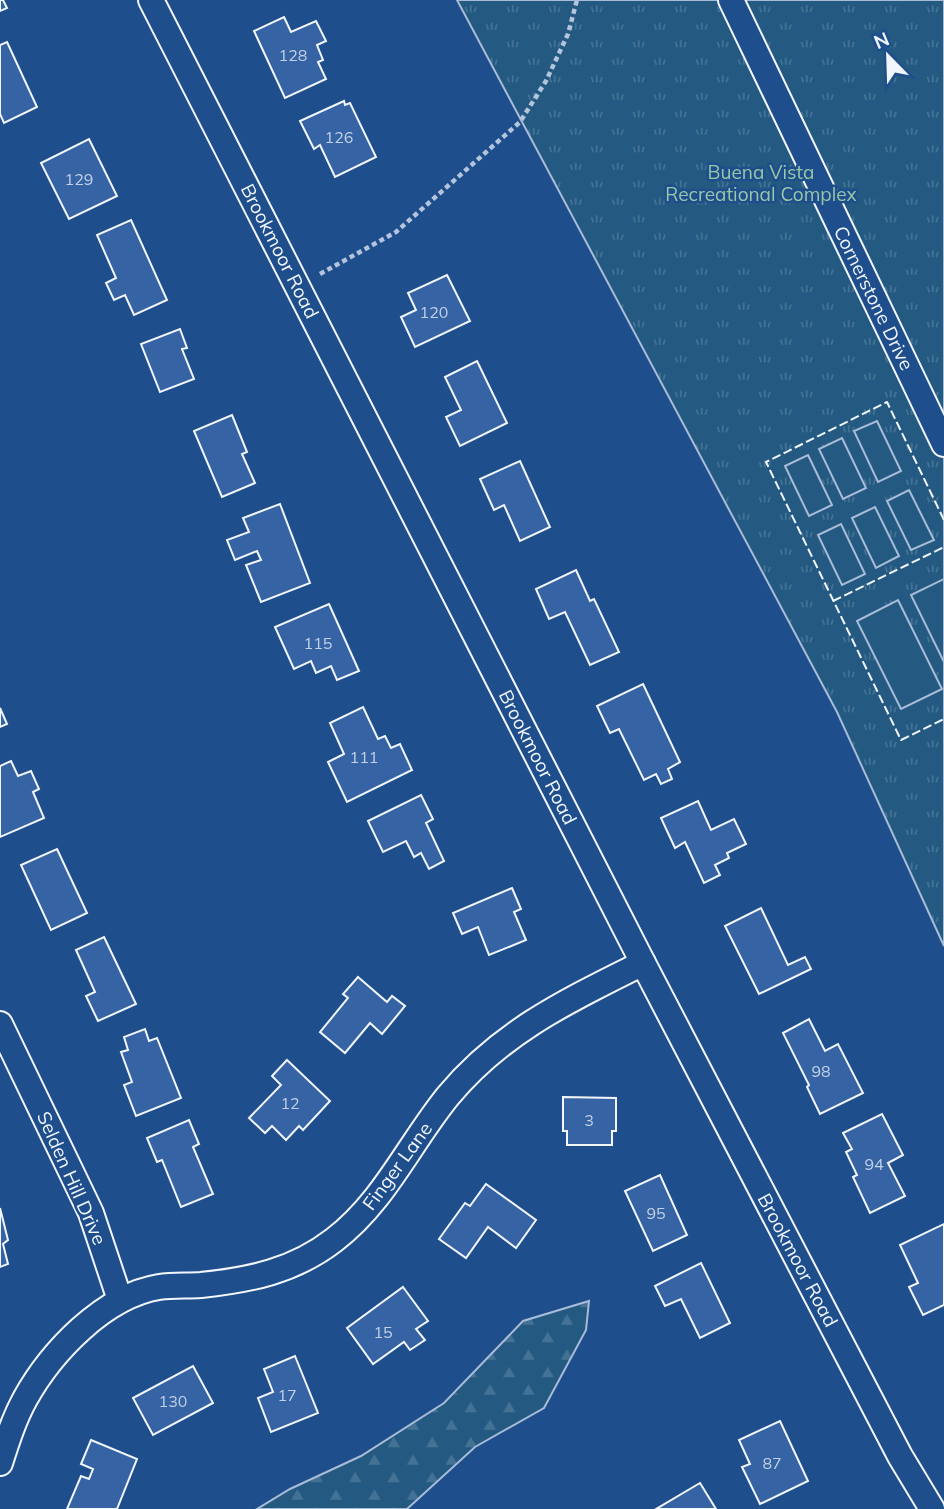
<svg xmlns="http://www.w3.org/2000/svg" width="944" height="1509" font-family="Mulish,sans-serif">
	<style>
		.forest { fill: url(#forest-firs); stroke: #a8bbd7; stroke-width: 2 }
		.park { fill: url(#park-tufts); stroke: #a8bbd7; stroke-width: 2 }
		.pitch { fill: #245a82; stroke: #a8bbd7; stroke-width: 2 }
		.building { fill: #3563a3; stroke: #f2f6ff; stroke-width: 2 }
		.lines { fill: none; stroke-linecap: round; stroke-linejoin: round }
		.street-casing { stroke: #f2f6ff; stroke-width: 28 }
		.path { stroke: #b3c4dc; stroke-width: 4.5; stroke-dasharray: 5 3.5; stroke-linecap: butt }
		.street { stroke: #1f4e8c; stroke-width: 24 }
		.fence { stroke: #f2f6ff; stroke-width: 2; stroke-dasharray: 9 3.5; stroke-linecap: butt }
		.labels { text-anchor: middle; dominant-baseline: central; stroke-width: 5; stroke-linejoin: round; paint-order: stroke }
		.number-label { font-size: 16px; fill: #c3d1e8 }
		.park-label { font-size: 19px; fill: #97c8a6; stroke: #1f4e8c }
		.street-label { font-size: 19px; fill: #f2f6ff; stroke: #1f4e8c }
	</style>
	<defs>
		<pattern id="forest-firs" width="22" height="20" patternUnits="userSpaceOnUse" patternTransform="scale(1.75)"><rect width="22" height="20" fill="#245a82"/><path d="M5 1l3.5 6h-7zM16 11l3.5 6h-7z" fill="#447295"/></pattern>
		<pattern id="park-tufts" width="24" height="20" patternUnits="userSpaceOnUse" patternTransform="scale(1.75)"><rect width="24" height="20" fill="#245a82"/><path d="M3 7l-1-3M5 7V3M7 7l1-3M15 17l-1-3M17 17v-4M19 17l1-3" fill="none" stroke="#447295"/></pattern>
	</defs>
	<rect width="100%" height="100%" fill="#1f4e8c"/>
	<!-- forest -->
	<polygon class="forest" points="589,1301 586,1330 544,1408 475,1447 407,1509 257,1509 290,1489 361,1456 444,1403 523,1321"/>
	<!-- park -->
	<polygon class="park" points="457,0 944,0 944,946 837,712"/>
	<!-- pitch -->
	<g class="pitch">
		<polygon points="877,421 901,471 878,482 854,431"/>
		<polygon points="842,438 866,488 843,499 819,449"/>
		<polygon points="808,455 832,505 809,516 785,466"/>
		<polygon points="909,490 934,540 911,550 887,501"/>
		<polygon points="875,507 899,556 876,568 852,518"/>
		<polygon points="841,524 865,574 842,585 818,535"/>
		<polygon points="944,579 944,662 911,595"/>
		<polygon points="898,600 942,689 901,709 857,621"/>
	</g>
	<!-- building -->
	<g class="building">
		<polygon points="0,0 3,0 7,8 0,11"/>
		<polygon points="284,17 291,32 316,21 326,41 317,45 323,60 318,62 326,79 285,98 254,31"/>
		<polygon points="7,42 37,107 4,123 0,114 0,45"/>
		<polygon points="344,101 345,105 350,103 376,157 335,177 320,145 314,149 300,121"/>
		<polygon points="89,139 117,196 69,219 41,163"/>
		<polygon points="131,220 167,300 134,315 125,295 114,300 106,283 116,278 97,235"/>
		<polygon points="447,275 470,321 415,347 401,317 416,310 408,293"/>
		<polygon points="180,329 187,348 182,349 194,379 160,392 141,344"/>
		<polygon points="477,361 507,423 460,446 446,417 461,410 445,377"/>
		<polygon points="232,415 247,452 242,454 255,483 222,497 194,431"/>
		<polygon points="520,461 550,527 520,541 504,505 494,510 480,479"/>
		<polygon points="280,504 310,583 261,602 246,565 261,560 257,551 235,560 227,540 249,532 243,518"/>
		<polygon points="576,570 590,601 594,599 619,652 590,665 565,612 549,619 536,589"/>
		<polygon points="329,604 359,671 337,680 331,666 316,673 311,661 294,669 275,627"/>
		<polygon points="643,684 680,762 668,769 672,779 661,784 656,774 644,780 619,729 610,733 597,706"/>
		<polygon points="363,707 378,739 385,736 391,748 400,744 412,770 347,802 328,762 344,754 330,723"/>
		<polygon points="0,708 7,724 0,727"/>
		<polygon points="11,761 18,776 31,771 39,789 33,792 44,818 0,837 0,766"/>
		<polygon points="421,795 433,819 426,823 444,861 429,869 421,853 414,857 406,841 383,852 368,821"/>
		<polygon points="698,801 711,830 734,819 746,844 727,853 729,858 715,865 720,875 704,883 685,842 675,848 661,818"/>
		<polygon points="57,849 87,913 51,930 21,865"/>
		<polygon points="512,888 521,909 514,912 526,940 489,955 478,927 462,934 453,913"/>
		<polygon points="761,908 788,965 805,957 811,969 759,994 725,926"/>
		<polygon points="104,937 136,1004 98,1021 86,996 95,992 76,950"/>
		<polygon points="358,977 387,1002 392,996 405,1006 382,1034 370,1023 345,1053 320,1032 348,998 343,994"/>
		<polygon points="809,1019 825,1051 838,1044 863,1093 820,1114 807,1087 809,1085 783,1033"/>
		<polygon points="145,1029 149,1041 157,1038 181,1098 136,1116 124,1085 132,1082 121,1052 128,1050 124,1037"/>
		<polygon points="287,1060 330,1101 303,1130 299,1126 286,1140 272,1126 265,1133 249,1118 281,1085 272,1076"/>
		<polygon points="563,1097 616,1098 616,1131 612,1131 612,1145 567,1145 567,1131 563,1131"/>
		<polygon points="882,1114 903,1155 888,1163 905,1196 870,1213 853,1177 857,1175 846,1152 852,1149 843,1133"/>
		<polygon points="189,1120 199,1144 193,1147 213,1194 181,1207 162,1160 157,1162 147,1138"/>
		<polygon points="660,1175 687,1235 653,1251 625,1191"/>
		<polygon points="486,1184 536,1220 516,1248 488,1227 466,1258 439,1239 465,1203 470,1206"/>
		<polygon points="0,1208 8,1240 3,1244 8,1264 0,1267"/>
		<polygon points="944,1224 944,1305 923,1315 909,1287 918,1283 900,1245"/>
		<polygon points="701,1263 730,1323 700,1338 681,1299 665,1306 655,1286"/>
		<polygon points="403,1287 428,1321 416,1329 425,1340 410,1350 404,1342 373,1364 347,1328"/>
		<polygon points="295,1356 318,1413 271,1432 258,1398 273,1392 264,1369"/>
		<polygon points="193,1366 213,1403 153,1435 133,1398"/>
		<polygon points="780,1421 808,1481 760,1504 742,1467 750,1464 739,1440"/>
		<polygon points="91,1440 137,1459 117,1509 67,1509 81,1476 89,1479 93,1469 81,1464"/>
		<polygon points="700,1483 716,1509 656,1509"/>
	</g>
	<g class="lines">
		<!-- street casing -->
		<g class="street-casing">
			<g id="street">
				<polyline points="151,0 643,963 900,1456 932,1509"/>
				<polyline points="731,0 944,444"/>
				<polyline points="0,1024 91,1213 120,1300"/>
				<path d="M0,1463c7,-22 14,-44 25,-64 26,-47 79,-103 134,-112 14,-2 28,-1 42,-2 49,-5 93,-14 133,-45 50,-38 75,-96 114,-144 54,-65 121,-96 195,-133"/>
			</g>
		</g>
		<!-- path -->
		<polyline class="path" points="320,274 396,232 520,122 546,81 568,34 577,0"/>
		<!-- street -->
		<use href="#street" class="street"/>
		<!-- fence -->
		<g class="fence">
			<polyline points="944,520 887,402 766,462 901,740 944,719"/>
			<polyline points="833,601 944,547"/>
		</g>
	</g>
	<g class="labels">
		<!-- number labels -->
		<g class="number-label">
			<text x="293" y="55">128</text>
			<text x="339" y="137">126</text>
			<text x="79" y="179">129</text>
			<text x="434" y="312">120</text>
			<text x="318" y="643">115</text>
			<text x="364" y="757">111</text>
			<text x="821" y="1071">98</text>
			<text x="290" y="1103">12</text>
			<text x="589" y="1120">3</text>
			<text x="874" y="1164">94</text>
			<text x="656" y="1213">95</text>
			<text x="383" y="1332">15</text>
			<text x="287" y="1395">17</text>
			<text x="173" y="1401">130</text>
			<text x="772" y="1463">87</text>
		</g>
		<!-- park labels -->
		<g class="park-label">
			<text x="761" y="172">Buena Vista<tspan x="761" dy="22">Recreational Complex</tspan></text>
		</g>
		<!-- street labels -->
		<g class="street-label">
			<text transform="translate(280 251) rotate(63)">Brookmoor Road</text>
			<text transform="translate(874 298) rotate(64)">Cornerstone Drive</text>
			<text transform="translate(538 757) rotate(63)">Brookmoor Road</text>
			<text transform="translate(397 1166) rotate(-54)">Finger Lane</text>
			<text transform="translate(72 1178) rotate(66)">Selden Hill Drive</text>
			<text transform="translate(798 1260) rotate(62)">Brookmoor Road</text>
		</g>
	</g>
	<!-- north arrow -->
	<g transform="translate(888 56) rotate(337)" stroke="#1f4e8c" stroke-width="5" paint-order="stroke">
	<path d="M0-5L12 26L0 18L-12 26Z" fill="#f2f6ff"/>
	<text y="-10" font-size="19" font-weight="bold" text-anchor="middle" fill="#f2f6ff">N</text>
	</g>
</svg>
